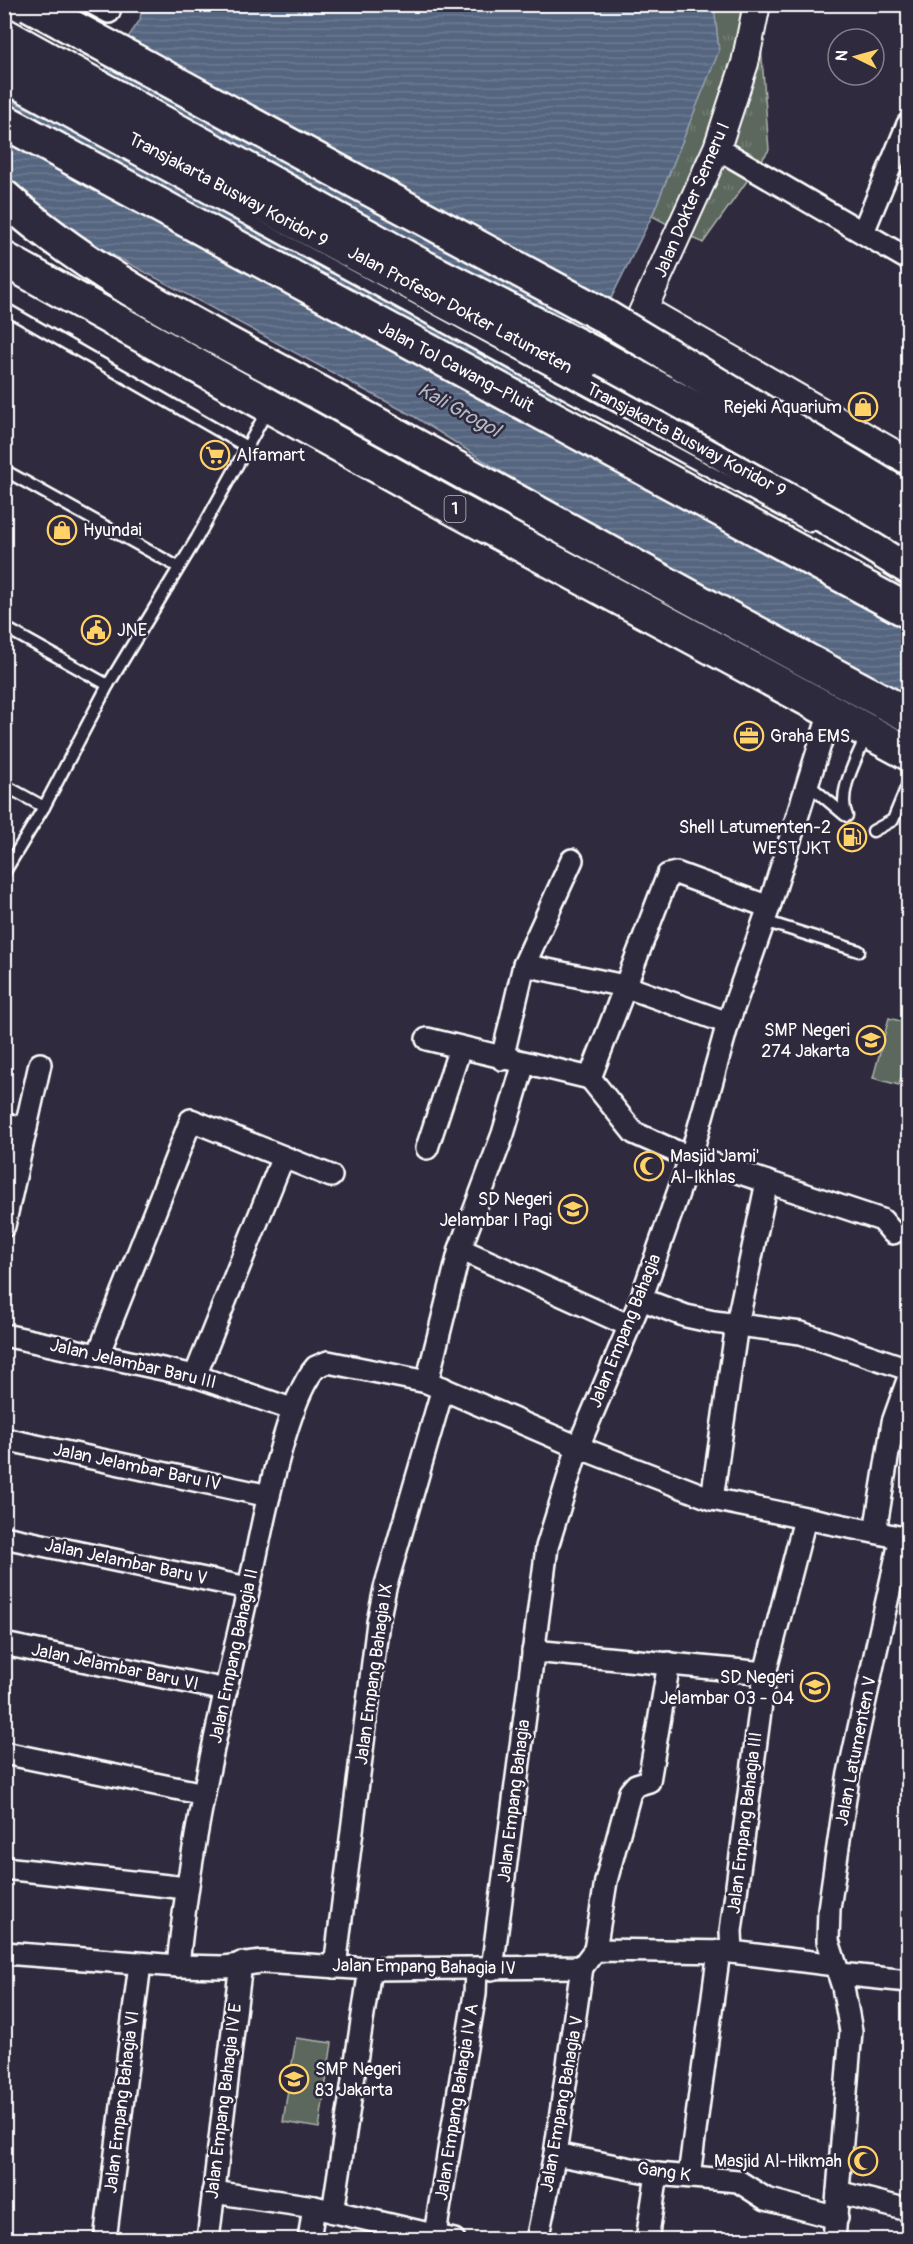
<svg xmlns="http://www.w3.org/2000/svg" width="913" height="2244" font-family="Pangolin,sans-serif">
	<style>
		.park { fill: url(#park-tufts); stroke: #aeb4ae; stroke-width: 1.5 }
		.pitch { fill: #5c685d; stroke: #aeb4ae; stroke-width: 1.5 }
		.water { fill: url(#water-rules); stroke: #98a3b2; stroke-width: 1.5 }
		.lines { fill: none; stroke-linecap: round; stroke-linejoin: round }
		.service-casing { stroke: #fff; stroke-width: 15 }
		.minor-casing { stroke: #fff; stroke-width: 26 }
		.tertiary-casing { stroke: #fff; stroke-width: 30 }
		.trunk-casing { stroke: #fff; stroke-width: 38 }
		.motorway-casing { stroke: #fff; stroke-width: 38 }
		.service { stroke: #2f2a3d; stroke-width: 10 }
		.minor { stroke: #2f2a3d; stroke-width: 21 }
		.tertiary { stroke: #2f2a3d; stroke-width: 26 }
		.trunk { stroke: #2f2a3d; stroke-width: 33 }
		.motorway { stroke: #2f2a3d; stroke-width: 33 }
		.motorway-bridge-casing { stroke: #fff; stroke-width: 38; stroke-linecap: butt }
		.motorway-bridge { stroke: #2f2a3d; stroke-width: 33 }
		.labels { text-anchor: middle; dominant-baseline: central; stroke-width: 5; stroke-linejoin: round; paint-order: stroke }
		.shield { fill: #2f2a3d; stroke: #c1bfc5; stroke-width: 1.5 }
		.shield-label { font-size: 16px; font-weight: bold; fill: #fff }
		.street-label { font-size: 18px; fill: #fff; stroke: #2f2a3d }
		.poi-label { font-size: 18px; fill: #fff; stroke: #2f2a3d; text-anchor: end }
		.water-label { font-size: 20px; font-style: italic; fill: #b2bac5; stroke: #2f2a3d }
	</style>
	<defs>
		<pattern id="park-tufts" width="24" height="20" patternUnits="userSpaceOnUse" patternTransform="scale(1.5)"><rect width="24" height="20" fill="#5c685d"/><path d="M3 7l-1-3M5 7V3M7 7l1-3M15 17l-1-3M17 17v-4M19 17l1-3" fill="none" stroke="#747f75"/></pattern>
		<pattern id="water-rules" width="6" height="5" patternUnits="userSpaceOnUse" patternTransform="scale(1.5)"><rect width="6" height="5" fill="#54657f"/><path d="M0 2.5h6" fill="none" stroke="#6e7c92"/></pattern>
	</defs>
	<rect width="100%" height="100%" fill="#2f2a3d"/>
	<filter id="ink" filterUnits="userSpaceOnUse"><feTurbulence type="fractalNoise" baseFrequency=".0167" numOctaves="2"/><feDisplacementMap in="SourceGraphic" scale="12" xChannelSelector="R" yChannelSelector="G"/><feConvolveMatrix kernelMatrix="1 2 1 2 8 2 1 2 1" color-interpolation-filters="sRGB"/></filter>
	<g filter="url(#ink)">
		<!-- park -->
		<polygon class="park" points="707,5 758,5 769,150 703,243 652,216 710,52"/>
		<!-- pitch -->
		<g class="pitch">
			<polygon points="889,1018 908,1023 908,1050 899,1085 873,1078"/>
			<polygon points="296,2038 332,2043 319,2128 283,2122"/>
		</g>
		<!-- water -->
		<polygon class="water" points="142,5 714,5 719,51 652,216 546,429 908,631 908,701 516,481 415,417 5,197 4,97 66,127 140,20"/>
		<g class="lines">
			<!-- service casing -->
			<g class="service-casing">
				<g id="service">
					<polyline points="4,87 810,526"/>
					<polyline points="4,308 247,447"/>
					<polyline points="4,470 178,567"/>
					<polyline points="4,627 108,685"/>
					<polyline points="808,784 845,815"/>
					<polyline points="4,785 44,807"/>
					<path d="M847,816c-11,-24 11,-59 20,-82"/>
					<polyline points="873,831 893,820 908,784"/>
					<polyline points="4,873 44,807 108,685 197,538 268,409"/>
					<polyline points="764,921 859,951"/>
				</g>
			</g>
			<!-- minor casing -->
			<g class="minor-casing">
				<g id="minor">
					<polyline points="94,4 109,12"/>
					<polyline points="717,148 908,259"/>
					<polyline points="863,232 908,124"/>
					<polyline points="524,965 624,986 728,1023"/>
					<polyline points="427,1039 590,1078"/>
					<polyline points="502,1059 524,965 572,860"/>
					<polyline points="590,1078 634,1133 677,1152 882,1220 893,1233"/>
					<polyline points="590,1078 668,875 676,873 769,907"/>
					<polyline points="4,1124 26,1128"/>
					<polyline points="427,1148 460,1048"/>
					<polyline points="4,1226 40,1064"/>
					<polyline points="460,1249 630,1326"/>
					<polyline points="641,1299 686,1316 714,1322 801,1333 908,1369"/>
					<polyline points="4,1335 195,1376 294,1410"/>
					<polyline points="98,1355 191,1120 331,1176"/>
					<polyline points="195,1376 283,1157"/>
					<polyline points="427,1382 460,1249 503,1134 524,1063"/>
					<polyline points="4,1439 269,1496"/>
					<polyline points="712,1499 737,1324 767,1182"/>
					<polyline points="875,1532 893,1422 908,1380"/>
					<polyline points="4,1537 248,1588"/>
					<polyline points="4,1644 226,1690"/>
					<polyline points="533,1651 765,1673"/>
					<polyline points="4,1753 204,1794"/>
					<polyline points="4,1868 186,1888"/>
					<polyline points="595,1950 606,1881 630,1792 636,1785 649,1781 669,1663"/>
					<polyline points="732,1952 731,1931 765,1673 805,1519"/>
					<polyline points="4,1953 178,1966 224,1967 262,1962 370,1969 582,1967 595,1950 732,1952 835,1965"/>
					<path d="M178,1966c13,-135 46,-268 76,-401 9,-45 33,-167 62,-198l12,-5 99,20 151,65 134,52 196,40"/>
					<polyline points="335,1967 378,1622 385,1588 443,1388"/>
					<polyline points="492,1969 547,1547 578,1447 641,1299 691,1156 728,1023 769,907 831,709"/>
					<polyline points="840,1974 908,1981"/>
					<polyline points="555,2154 657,2174 738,2181 766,2199 837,2218"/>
					<polyline points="689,2176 719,1951"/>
					<polyline points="213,2192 314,2207 454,2240"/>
					<polyline points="838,2192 908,2210"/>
					<polyline points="333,2212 370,1969"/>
					<polyline points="435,2234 475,1994 476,1970"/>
					<polyline points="105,2240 140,1964"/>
					<polyline points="208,2240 241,1963"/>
					<polyline points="309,2240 314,2207"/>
					<polyline points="537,2240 555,2154 582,1967"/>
					<polyline points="647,2240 657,2174"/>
					<polyline points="834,2240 851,2031 843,1987 828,1941 829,1909 848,1778 901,1537"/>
				</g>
			</g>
			<!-- tertiary casing -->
			<g class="tertiary-casing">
				<g id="tertiary">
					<polyline points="644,309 908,461"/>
					<polyline points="610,383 717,148 745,63 757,4"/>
				</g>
			</g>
			<!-- trunk casing -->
			<g class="trunk-casing">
				<g id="trunk">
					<polyline points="4,66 608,388 714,448 908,567"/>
					<polyline points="4,259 457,510 908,753"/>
				</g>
			</g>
			<!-- motorway casing -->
			<g class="motorway-casing">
				<g id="motorway">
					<polyline points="4,35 425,268 604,359"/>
					<polyline points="4,121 908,611"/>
					<path d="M4,197c99,88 220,143 334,206 190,105 379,210 570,312"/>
				</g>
			</g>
			<!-- service -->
			<use href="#service" class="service"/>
			<!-- minor -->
			<use href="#minor" class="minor"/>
			<!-- tertiary -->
			<use href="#tertiary" class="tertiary"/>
			<!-- trunk -->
			<use href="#trunk" class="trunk"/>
			<!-- motorway -->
			<use href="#motorway" class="motorway"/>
			<!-- motorway-bridge casing -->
			<g class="motorway-bridge-casing">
				<g id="motorway-bridge">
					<polyline points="29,4 599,313 908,500"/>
					<polyline points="604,359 848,493 908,530"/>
				</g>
			</g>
			<!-- motorway-bridge -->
			<use href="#motorway-bridge" class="motorway-bridge"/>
		</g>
	</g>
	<!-- icons -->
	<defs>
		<g id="shop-ring" transform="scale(1.5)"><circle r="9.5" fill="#2f2a3d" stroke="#ffd166" stroke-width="1.5"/><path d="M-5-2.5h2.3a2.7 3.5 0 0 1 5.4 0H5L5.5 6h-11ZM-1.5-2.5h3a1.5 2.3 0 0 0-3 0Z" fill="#ffd166"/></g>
		<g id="supermarket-ring" transform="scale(1.5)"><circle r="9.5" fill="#2f2a3d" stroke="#ffd166" stroke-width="1.5"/><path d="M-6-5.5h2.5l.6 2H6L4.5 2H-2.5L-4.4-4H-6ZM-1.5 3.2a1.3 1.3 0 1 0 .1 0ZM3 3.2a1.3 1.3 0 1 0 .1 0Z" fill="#ffd166"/></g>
		<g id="civic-ring" transform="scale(1.5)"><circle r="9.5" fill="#2f2a3d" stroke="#ffd166" stroke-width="1.5"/><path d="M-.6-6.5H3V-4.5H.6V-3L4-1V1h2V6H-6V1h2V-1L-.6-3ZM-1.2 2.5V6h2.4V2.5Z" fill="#ffd166"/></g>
		<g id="office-ring" transform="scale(1.5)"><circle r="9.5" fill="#2f2a3d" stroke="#ffd166" stroke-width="1.5"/><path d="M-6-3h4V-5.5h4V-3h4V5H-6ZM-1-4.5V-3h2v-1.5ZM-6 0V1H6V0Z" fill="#ffd166"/></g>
		<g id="fuel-ring" transform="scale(1.5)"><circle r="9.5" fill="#2f2a3d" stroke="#ffd166" stroke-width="1.5"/><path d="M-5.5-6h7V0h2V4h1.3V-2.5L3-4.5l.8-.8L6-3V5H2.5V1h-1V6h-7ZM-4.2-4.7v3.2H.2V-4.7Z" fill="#ffd166"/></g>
		<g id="school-ring" transform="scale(1.5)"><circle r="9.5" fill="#2f2a3d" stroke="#ffd166" stroke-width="1.5"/><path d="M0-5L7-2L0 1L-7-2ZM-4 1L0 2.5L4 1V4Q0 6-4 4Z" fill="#ffd166"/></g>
		<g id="mosque-ring" transform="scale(1.5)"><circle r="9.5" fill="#2f2a3d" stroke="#ffd166" stroke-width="1.5"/><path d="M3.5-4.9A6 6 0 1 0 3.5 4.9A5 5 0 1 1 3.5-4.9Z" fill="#ffd166"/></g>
	</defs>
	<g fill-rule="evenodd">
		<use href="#shop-ring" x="863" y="407"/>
		<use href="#supermarket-ring" x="215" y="455"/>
		<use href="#shop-ring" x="62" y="530"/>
		<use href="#civic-ring" x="96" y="630"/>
		<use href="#office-ring" x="749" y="736"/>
		<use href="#fuel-ring" x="852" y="837"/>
		<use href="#school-ring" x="871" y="1040"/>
		<use href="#mosque-ring" x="649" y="1166"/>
		<use href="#school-ring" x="573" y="1209"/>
		<use href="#school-ring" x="815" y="1687"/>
		<use href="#school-ring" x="294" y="2079"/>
		<use href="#mosque-ring" x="863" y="2161"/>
	</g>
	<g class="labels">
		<!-- shield labels -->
		<rect class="shield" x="444.5" y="496" width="21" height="26" rx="4.5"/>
		<g class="shield-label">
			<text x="455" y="509">1</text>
		</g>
		<!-- street labels -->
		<g class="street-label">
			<text transform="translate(228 190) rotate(28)">Transjakarta Busway Koridor 9</text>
			<text transform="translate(692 200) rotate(-67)">Jalan Dokter Semeru I</text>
			<text transform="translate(460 310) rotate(28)">Jalan Profesor Dokter Latumeten</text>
			<text transform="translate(456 367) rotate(28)">Jalan Tol Cawang–Pluit</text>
			<text transform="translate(686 440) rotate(28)">Transjakarta Busway Koridor 9</text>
			<text transform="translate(625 1331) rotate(-68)">Jalan Empang Bahagia</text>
			<text transform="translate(133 1364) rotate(13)">Jalan Jelambar Baru III</text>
			<text transform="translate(137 1467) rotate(12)">Jalan Jelambar Baru IV</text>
			<text transform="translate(126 1562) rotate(12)">Jalan Jelambar Baru V</text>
			<text transform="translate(234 1656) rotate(-78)">Jalan Empang Bahagia II</text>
			<text transform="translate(115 1667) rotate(12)">Jalan Jelambar Baru VI</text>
			<text transform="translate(374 1674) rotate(-82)">Jalan Empang Bahagia IX</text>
			<text transform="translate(856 1751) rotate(-79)">Jalan Latumenten V</text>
			<text transform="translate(514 1801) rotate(-83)">Jalan Empang Bahagia</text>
			<text transform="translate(745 1823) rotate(-83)">Jalan Empang Bahagia III</text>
			<text transform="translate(424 1967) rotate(1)">Jalan Empang Bahagia IV</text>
			<text transform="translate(224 2101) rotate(-83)">Jalan Empang Bahagia IV E</text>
			<text transform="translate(122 2102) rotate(-83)">Jalan Empang Bahagia VI</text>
			<text transform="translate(457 2102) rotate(-81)">Jalan Empang Bahagia IV A</text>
			<text transform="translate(562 2104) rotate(-80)">Jalan Empang Bahagia V</text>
			<text transform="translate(664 2172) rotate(8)">Gang K</text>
		</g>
		<!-- poi labels -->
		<g class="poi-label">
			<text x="842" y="407">Rejeki Aquarium</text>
			<text x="236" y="455" text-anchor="start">Alfamart</text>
			<text x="83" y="530" text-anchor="start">Hyundai</text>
			<text x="117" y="630" text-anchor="start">JNE</text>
			<text x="770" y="736" text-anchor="start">Graha EMS</text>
			<text x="831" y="827">Shell Latumenten-2<tspan x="831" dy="21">WEST JKT</tspan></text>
			<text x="850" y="1030">SMP Negeri<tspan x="850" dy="21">274 Jakarta</tspan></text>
			<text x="670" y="1156" text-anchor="start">Masjid Jami'<tspan x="670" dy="21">Al-Ikhlas</tspan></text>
			<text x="552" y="1199">SD Negeri<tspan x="552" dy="21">Jelambar I Pagi</tspan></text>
			<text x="794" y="1677">SD Negeri<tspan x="794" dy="21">Jelambar 03 - 04</tspan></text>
			<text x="315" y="2069" text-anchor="start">SMP Negeri<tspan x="315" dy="21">83 Jakarta</tspan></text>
			<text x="842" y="2161">Masjid Al-Hikmah</text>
		</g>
		<!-- water labels -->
		<g class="water-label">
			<text transform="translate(459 410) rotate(29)">Kali Grogol</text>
		</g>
	</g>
	<!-- margin -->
	<rect width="913" height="2244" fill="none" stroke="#2f2a3d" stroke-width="24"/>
	<rect x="12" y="12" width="889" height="2220" fill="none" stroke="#fff" stroke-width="2" filter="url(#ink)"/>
	<!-- north arrow -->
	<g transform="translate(856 57) rotate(275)"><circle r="28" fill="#2f2a3d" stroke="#827f8b" stroke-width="1.5"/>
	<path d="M0-4.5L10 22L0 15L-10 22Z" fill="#ffd166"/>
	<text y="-9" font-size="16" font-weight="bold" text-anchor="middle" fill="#ffffff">N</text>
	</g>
</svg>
